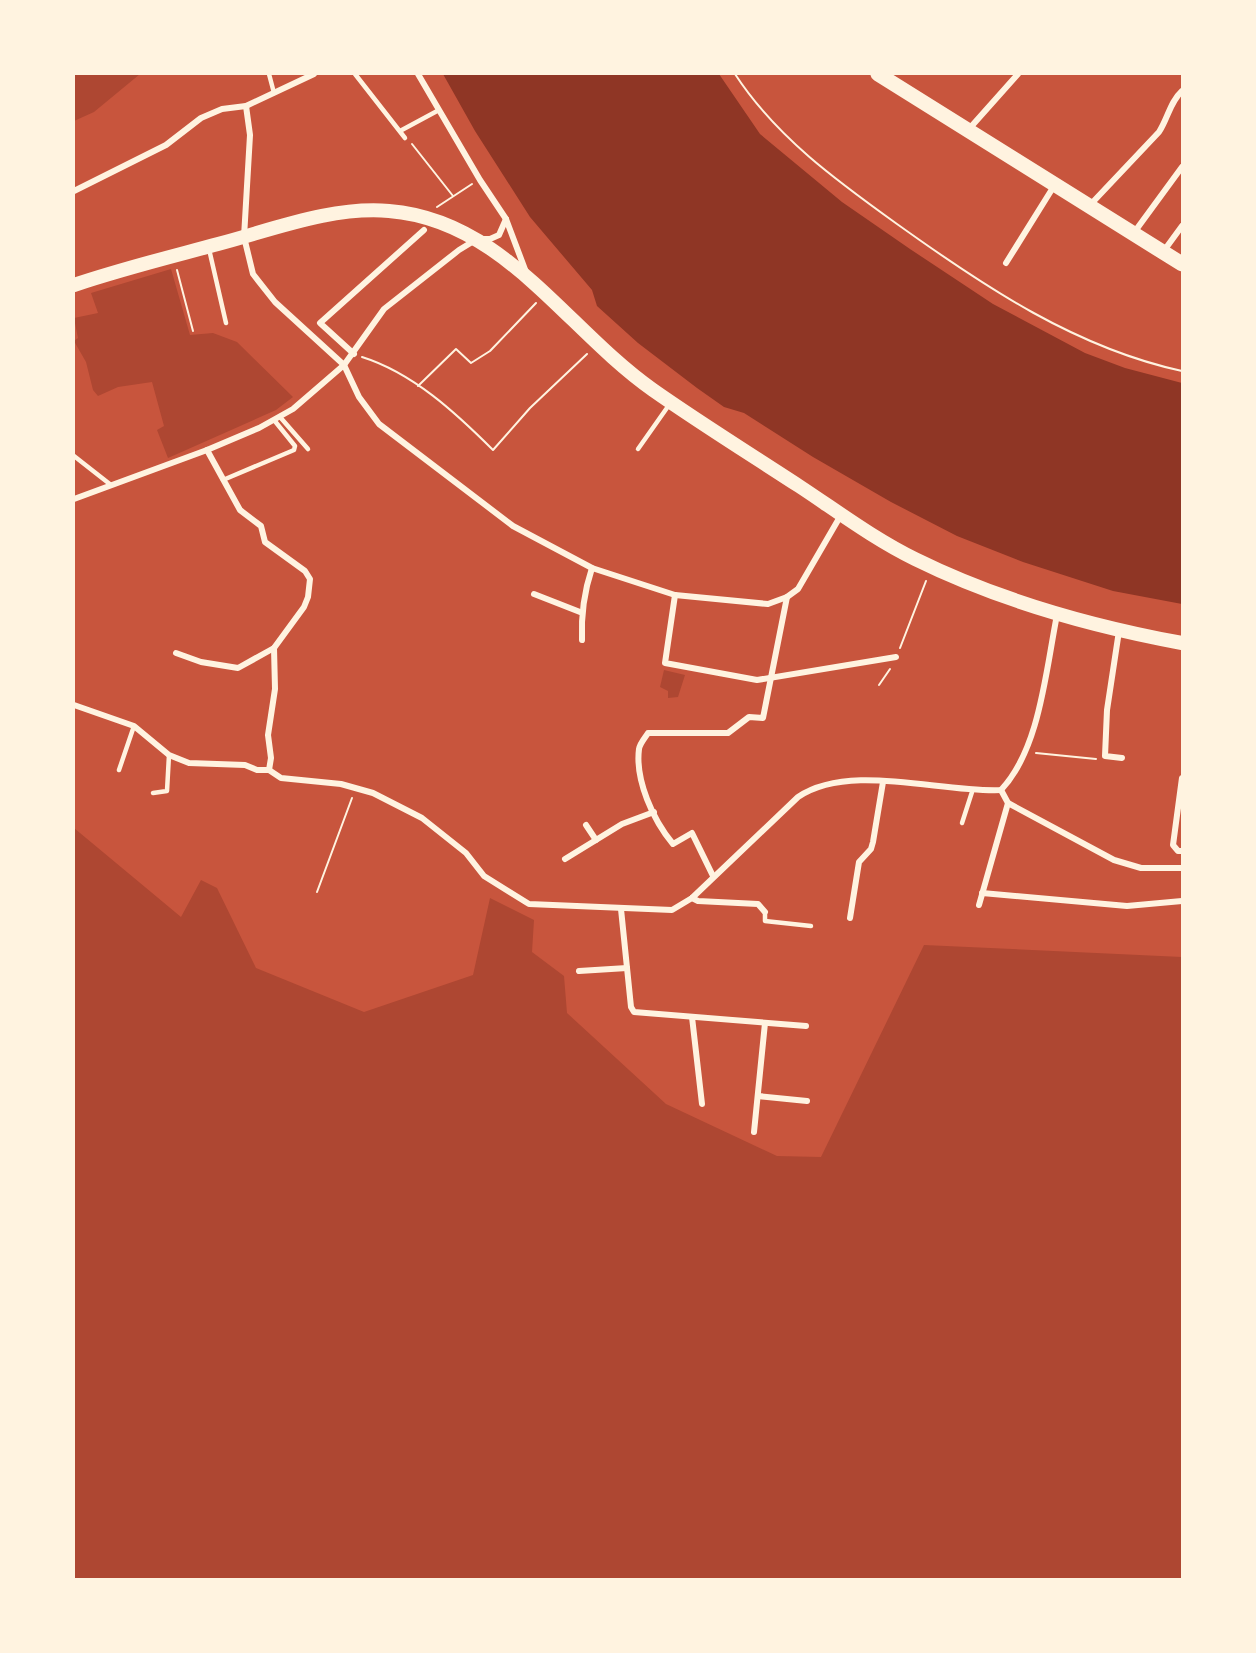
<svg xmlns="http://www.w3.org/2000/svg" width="1256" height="1653" font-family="Quicksand,sans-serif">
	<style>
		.green { fill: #ae4732 }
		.water { fill: #8f3625 }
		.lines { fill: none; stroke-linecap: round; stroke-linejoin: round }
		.path { stroke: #fff3e0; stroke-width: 2 }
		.service { stroke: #fff3e0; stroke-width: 4.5 }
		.minor { stroke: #fff3e0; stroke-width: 6 }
		.primary { stroke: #fff3e0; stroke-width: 14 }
		.trunk { stroke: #fff3e0; stroke-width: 15 }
	</style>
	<rect width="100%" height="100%" fill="#c8553d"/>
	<!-- green -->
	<g class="green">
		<polygon points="74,74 140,74 94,112 74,121"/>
		<polygon points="171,269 190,335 213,333 237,342 293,397 276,410 168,458 157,430 164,426 152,382 118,387 98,396 93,390 86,362 74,341 78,338 74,318 98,313 91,293"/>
		<polygon points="664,670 685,675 678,697 668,698 668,691 660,687"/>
		<polygon points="74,828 181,917 201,880 217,888 256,968 364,1012 473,975 490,898 534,920 532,952 564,976 567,1013 666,1104 777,1156 821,1157 924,945 1182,957 1182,1579 74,1579"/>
	</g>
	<!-- water -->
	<polygon class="water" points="443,74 719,74 760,134 842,202 910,249 993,304 1085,353 1125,368 1182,383 1182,604 1113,591 1023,562 957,536 891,502 813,457 744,413 724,407 697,388 638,343 597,306 592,290 530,217 475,131"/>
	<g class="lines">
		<!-- path -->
		<g class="path">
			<path d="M735,74c41,63 102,107 162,150 88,63 179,124 285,147"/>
			<polyline points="412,144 453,196"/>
			<polyline points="437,207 472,184"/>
			<polyline points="177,270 193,331"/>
			<path d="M362,357c51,16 94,56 131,93l37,-42 57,-54"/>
			<polyline points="418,386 456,349 471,363 490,351 536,303"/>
			<polyline points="900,648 926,581"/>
			<polyline points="879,685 890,669"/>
			<polyline points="1036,753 1096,759"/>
			<polyline points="317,892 352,798"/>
		</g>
		<!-- service -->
		<g class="service">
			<polyline points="269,74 274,93"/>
			<polyline points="355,74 405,138"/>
			<polyline points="400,131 439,110"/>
			<polyline points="209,249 226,323"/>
			<polyline points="280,417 308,449"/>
			<polyline points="638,449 669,405"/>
			<polyline points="74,456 111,485"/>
			<polyline points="223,480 294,450 295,446 274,420"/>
			<polyline points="119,770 134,726"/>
			<polyline points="153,793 167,791 169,755"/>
			<polyline points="962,823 972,792"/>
			<polyline points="765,912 765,921 811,926"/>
		</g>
		<!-- minor -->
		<g class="minor">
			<polyline points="418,74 480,180 506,219 526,272"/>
			<polyline points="246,106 250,135 244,237 253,274 275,302 344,365 359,397 379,424 513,526 592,568 675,595 768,604 787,597 798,589 841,515"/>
			<polyline points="969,129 1018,74"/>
			<polyline points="74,191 166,145 201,118 222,109 246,106 314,74"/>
			<path d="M1091,204l68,-72c9,-14 11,-30 23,-41"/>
			<polyline points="1133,234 1182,167"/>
			<polyline points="1163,252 1182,226"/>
			<polyline points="1006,263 1054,186"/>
			<polyline points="354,354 320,323 424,230"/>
			<polyline points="207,450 240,510 261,526 265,542 305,571 310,579 308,597 304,607 274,648 275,689 268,735 271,758 269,770"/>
			<polyline points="74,499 207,450 259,428 293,409 344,365 384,309 459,250 477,239 490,239 499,235 506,219"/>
			<polyline points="534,594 580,612"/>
			<polyline points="675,595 665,663 757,680 896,657"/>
			<polyline points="1119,631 1107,710 1105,756 1122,758"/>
			<path d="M582,640c-1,-25 2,-48 10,-72"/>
			<polyline points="176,653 201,662 238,668 274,648"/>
			<path d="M74,705l60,21 35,29 20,8 56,2 12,5h12l12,8 60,6 32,9 49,25 44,35 18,23 45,28 143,6 20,-12 106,-101c52,-35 143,-4 203,-7 39,-41 45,-121 56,-175"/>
			<polyline points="1182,778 1173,845 1178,851 1182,851"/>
			<polyline points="1008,803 1114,860 1141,868 1182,868"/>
			<polyline points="586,825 596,840"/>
			<polyline points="565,859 622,824 654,812"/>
			<path d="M713,876l-21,-43 -19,11c-20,-24 -38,-64 -34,-95 1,-6 6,-11 9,-16h80l21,-16 14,1 24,-121"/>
			<polyline points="982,893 1127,906 1182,901"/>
			<polyline points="692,898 698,901 758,904 765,912"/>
			<polyline points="979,905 1008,803 1001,790"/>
			<polyline points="621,909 631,1007 634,1012 806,1026"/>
			<polyline points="850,918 859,862 871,849 873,842 883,782"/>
			<polyline points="579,971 627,968"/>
			<polyline points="692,1017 702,1104"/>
			<polyline points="758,1096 807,1101"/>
			<polyline points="754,1132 765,1023"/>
		</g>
		<!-- primary -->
		<path class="primary" d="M74,285c47,-16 96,-28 144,-41 54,-14 114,-38 171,-33 115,9 177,118 264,179 47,33 97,64 146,96 38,25 75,53 116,73 85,42 175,67 267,84"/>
		<!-- trunk -->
		<polyline class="trunk" points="878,74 1182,264"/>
	</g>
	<!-- border -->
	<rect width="1256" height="1653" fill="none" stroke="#fff3e0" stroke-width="150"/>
</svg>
